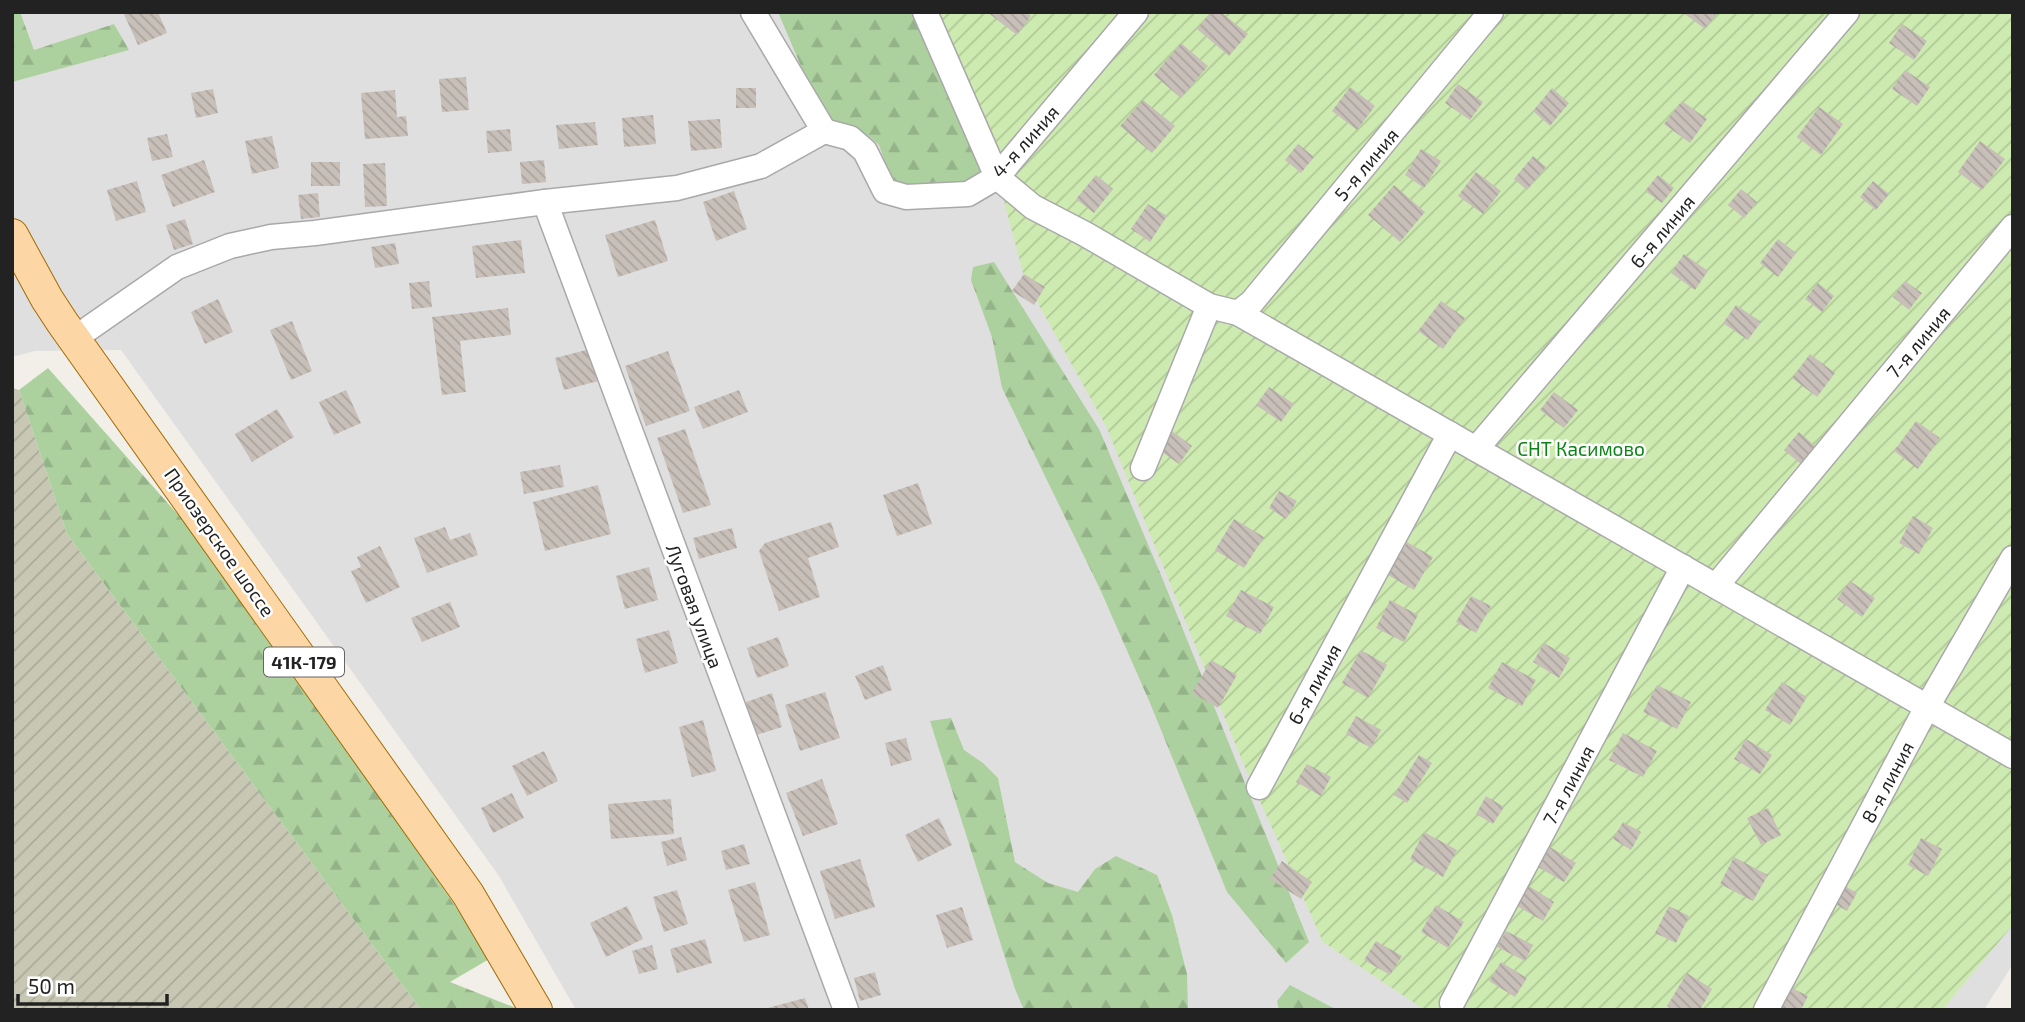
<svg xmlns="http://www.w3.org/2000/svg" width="2025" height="1022" font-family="'Exo 2',sans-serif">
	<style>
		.residential { fill: #e0dfdf }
		.construction { fill: url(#construction-furrows) }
		.forest { fill: url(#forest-firs) }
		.garden { fill: url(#garden-furrows) }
		.building { fill: url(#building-back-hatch) }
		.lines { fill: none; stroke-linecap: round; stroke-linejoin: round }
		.minor-casing { stroke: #a9a9a9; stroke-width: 27 }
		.major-casing { stroke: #a06b00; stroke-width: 34 }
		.minor { stroke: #fff; stroke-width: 24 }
		.major { stroke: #fcd6a4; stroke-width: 32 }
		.labels { text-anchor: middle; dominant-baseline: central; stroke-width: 5; stroke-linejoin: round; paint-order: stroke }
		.shield { fill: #fff; stroke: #646464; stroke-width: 2 }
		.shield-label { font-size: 18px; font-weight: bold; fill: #222 }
		.street-label { font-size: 19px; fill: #222; stroke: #fff }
		.park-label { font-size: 19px; fill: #0c8416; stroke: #fff }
	</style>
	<defs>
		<pattern id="construction-furrows" width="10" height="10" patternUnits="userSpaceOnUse" patternTransform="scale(1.75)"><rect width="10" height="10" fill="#c7c7b4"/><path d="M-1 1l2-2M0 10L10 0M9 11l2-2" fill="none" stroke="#abab9a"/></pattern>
		<pattern id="forest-firs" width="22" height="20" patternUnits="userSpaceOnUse" patternTransform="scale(1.75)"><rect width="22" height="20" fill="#add19e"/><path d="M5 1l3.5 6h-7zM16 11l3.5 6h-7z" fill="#95b388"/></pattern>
		<pattern id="garden-furrows" width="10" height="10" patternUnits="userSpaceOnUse" patternTransform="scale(1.75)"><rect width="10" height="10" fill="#cdebb0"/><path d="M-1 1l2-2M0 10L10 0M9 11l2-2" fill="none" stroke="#b0c997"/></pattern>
		<pattern id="building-back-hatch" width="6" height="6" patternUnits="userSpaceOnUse" patternTransform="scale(1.75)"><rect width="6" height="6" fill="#c7bfb8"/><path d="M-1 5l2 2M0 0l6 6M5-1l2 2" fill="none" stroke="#aba49e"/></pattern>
	</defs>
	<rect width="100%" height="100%" fill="#f2efe9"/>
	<!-- residential -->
	<polygon class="residential" points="12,12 2013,12 2013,964 1984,1010 576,1010 499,876 121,350 35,351 12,357"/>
	<!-- construction -->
	<polygon class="construction" points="12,388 19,390 67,534 421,1010 12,1010"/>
	<!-- forest -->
	<g class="forest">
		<polygon points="12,12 20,12 34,50 114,24 129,50 12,82"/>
		<polygon points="778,12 916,12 988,177 965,188 908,191 892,183 879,145 871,138 858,129 838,125 822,116"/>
		<polygon points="994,262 1099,429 1161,575 1309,942 1286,963 1227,892 1150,703 1100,589 1002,388 992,337 971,280 973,267"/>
		<polygon points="48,368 211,552 491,958 450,982 516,1008 516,1010 421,1010 67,534 19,390"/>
		<polygon points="951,718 964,750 983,763 998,778 1015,862 1048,883 1078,892 1095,869 1116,856 1157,875 1172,915 1187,974 1188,1010 1024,1010 1015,989 930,721"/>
		<polygon points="1290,985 1337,1010 1279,1010 1277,1001"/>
	</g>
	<!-- garden -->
	<polygon class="garden" points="916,12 2013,12 2013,925 1942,1010 1425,1010 1323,942 1246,770 1106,426 1025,280 1001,190"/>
	<!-- building -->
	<g class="building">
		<polygon points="123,12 158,12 167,33 138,45"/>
		<polygon points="987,12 1026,12 1031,16 1017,35"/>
		<polygon points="1211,12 1221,12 1248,34 1229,56 1197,29"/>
		<polygon points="1682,12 1718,12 1705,29"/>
		<polygon points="1902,24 1927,41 1914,60 1889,43"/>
		<polygon points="1181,43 1208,66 1181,98 1154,75"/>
		<polygon points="1905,70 1930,87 1917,106 1892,89"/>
		<polygon points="466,77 469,110 442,112 439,79"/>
		<polygon points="1458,84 1483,102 1470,120 1445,103"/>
		<polygon points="1350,87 1375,106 1357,130 1332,111"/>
		<rect x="736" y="88" width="20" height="20"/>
		<polygon points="1552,88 1569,103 1550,126 1533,111"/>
		<polygon points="213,89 218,113 196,118 191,93"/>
		<polygon points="395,90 397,117 406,116 408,136 365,139 361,93"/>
		<polygon points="1143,100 1175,126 1152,153 1120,126"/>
		<polygon points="1682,101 1707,119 1690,143 1664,124"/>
		<polygon points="1819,107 1843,124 1821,155 1797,137"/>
		<polygon points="653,115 656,144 624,147 622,118"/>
		<polygon points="720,119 722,148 691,151 688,121"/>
		<polygon points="595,122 598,145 559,149 556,125"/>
		<polygon points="510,129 512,151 488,153 486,131"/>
		<polygon points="167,134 173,157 152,161 147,138"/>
		<polygon points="272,136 279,168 252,174 245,141"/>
		<polygon points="1980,141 2005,159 1982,190 1958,172"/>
		<polygon points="1298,144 1314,157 1301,173 1285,160"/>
		<polygon points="1421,149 1441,161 1424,188 1405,175"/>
		<polygon points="1533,156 1546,167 1527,190 1514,179"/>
		<polygon points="204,160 215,192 173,207 161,175"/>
		<polygon points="544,160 546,182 522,184 520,162"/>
		<rect x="311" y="162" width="29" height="24"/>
		<polygon points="385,163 387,206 365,207 363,164"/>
		<polygon points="1476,172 1501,191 1483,214 1458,196"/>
		<polygon points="1096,175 1113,189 1094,213 1076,199"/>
		<polygon points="1658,175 1674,188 1662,203 1645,191"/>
		<polygon points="137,181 146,212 116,221 107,190"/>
		<polygon points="1873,181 1889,194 1876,210 1860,197"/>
		<polygon points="1394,185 1425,212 1400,242 1368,215"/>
		<polygon points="1741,189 1757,202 1744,218 1728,205"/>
		<polygon points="734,191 747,229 716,241 703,202"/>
		<polygon points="318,193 320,217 301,219 298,195"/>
		<polygon points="1148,204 1167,216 1150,242 1131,229"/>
		<polygon points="185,219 193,244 174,250 166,225"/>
		<polygon points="655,220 668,261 618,277 605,235"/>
		<polygon points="1778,239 1796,253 1778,277 1760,263"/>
		<polygon points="521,240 525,273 476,278 472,246"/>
		<polygon points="395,243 399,264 375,268 371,247"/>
		<polygon points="1684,254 1708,271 1695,290 1671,273"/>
		<polygon points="1024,274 1045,287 1034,305 1012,291"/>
		<polygon points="429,281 432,307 412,309 409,283"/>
		<polygon points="1905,281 1922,293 1909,310 1893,297"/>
		<polygon points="1818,283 1834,296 1822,312 1805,299"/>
		<polygon points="218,299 233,332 205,344 191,312"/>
		<polygon points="1441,301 1465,318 1443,349 1418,331"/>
		<polygon points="1736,305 1761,322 1748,340 1723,323"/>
		<polygon points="508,308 511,335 460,341 466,392 442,395 432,317"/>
		<polygon points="292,321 312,371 291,380 270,330"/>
		<polygon points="598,347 606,379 564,390 555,358"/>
		<polygon points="668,351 690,411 646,426 625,366"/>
		<polygon points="1810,354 1835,373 1817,397 1792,378"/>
		<polygon points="1269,387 1294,404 1281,422 1256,405"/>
		<polygon points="346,390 361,423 334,435 319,402"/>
		<polygon points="739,390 748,412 703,429 694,407"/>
		<polygon points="1554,392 1578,410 1564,428 1540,410"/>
		<polygon points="277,409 294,437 252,462 235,434"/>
		<polygon points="1916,421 1940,438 1918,469 1894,451"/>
		<polygon points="1168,428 1192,446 1179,464 1155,447"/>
		<polygon points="685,429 711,505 683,513 657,438"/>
		<polygon points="1799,432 1822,452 1807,469 1784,450"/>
		<polygon points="560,465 564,487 524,494 520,472"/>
		<polygon points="918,483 932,524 897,536 883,495"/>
		<polygon points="598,485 611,534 545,551 533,502"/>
		<polygon points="1279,491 1297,501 1286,519 1269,508"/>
		<polygon points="1913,516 1933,528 1919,554 1899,543"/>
		<polygon points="1234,519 1264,537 1244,568 1215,550"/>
		<polygon points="831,522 839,547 808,558 820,597 779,611 759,551 765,543"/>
		<polygon points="445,527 450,540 470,533 478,555 427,573 414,538"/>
		<polygon points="732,528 737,548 699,559 693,538"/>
		<polygon points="1407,542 1433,557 1414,590 1388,575"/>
		<polygon points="380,546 400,587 366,603 351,571 361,567 357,557"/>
		<polygon points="649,567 658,600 625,609 616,576"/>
		<polygon points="1850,581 1875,598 1862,617 1837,599"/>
		<polygon points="1241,590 1274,607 1260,634 1226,616"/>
		<polygon points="1471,596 1491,606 1476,633 1456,622"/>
		<polygon points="1390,600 1418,615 1404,642 1376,628"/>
		<polygon points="450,602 460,627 422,642 411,618"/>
		<polygon points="669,630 678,663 645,673 636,639"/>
		<polygon points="778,637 789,666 757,678 747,648"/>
		<polygon points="1544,643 1570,658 1559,678 1533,662"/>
		<polygon points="1361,650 1387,665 1368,698 1342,683"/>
		<polygon points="1211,660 1237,675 1218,708 1192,693"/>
		<polygon points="1502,662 1536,680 1522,706 1488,688"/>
		<polygon points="883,665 892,690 865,700 855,676"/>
		<polygon points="1782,682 1807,697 1790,725 1765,710"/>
		<polygon points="1657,685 1691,702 1677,729 1643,712"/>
		<polygon points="825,692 840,738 800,751 785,705"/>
		<polygon points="772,693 782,727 756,735 746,702"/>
		<polygon points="1356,716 1381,730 1371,748 1346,734"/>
		<polygon points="703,720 716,771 692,777 679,727"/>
		<polygon points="1623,733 1657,751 1643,777 1609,760"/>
		<polygon points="906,738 912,760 891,766 885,743"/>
		<polygon points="1746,739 1772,755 1760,774 1734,759"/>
		<polygon points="544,751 558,781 527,796 512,766"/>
		<polygon points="1419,755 1432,763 1407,803 1394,795"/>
		<polygon points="1307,764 1331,777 1321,796 1296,782"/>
		<polygon points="822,779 838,824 803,836 786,793"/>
		<polygon points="512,793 524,818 493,833 481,808"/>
		<polygon points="1486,796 1504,807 1493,824 1476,814"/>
		<polygon points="671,799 674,834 611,839 608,804"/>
		<polygon points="1768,808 1781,835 1761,845 1747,818"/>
		<polygon points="939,818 952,845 918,862 905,835"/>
		<polygon points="1623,822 1641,832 1631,850 1613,839"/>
		<polygon points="1424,832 1457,850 1443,877 1410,859"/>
		<polygon points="681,837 687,860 667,866 661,842"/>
		<polygon points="1921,838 1942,849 1928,876 1908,865"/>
		<polygon points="744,844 750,864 726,870 721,851"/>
		<polygon points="1550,847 1576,863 1564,882 1538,867"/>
		<polygon points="1734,857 1768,875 1753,901 1720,884"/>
		<polygon points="860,859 875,907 835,919 820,871"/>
		<polygon points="1282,861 1312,882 1301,899 1270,879"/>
		<polygon points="755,882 770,935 744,942 728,890"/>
		<polygon points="1840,883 1857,893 1847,911 1829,900"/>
		<polygon points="1529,886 1554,902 1543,921 1517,906"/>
		<polygon points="677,890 688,924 664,932 653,897"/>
		<polygon points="1436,905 1464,922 1448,948 1421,932"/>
		<polygon points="627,906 643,939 606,957 590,923"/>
		<polygon points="1669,906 1689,916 1676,943 1655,933"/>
		<polygon points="962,907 973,940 947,948 936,915"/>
		<polygon points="1506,931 1533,945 1525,961 1497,947"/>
		<polygon points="705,939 712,963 677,973 670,949"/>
		<polygon points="1376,941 1402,956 1390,975 1364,960"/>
		<polygon points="652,945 658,969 639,974 632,951"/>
		<polygon points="1501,962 1527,978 1515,997 1489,981"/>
		<polygon points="875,972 881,995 860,1001 854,978"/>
		<polygon points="1687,973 1712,989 1700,1010 1674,1010 1667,1006"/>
		<polygon points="1788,986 1808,996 1801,1010 1776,1010"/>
		<polygon points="805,998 809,1010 764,1010 764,1009"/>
	</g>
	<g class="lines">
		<!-- minor casing -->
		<g class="minor-casing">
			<g id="minor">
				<polyline points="753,12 824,131"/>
				<polyline points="925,12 997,177 1033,207 1085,234 1209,306 1238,313 2013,756"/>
				<polyline points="824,131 850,138 865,151 885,191 906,197 968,194 997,177 1136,12"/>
				<polyline points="545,202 846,1010"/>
				<polyline points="1238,313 1252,302 1491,12"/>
				<polyline points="75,338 177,267 230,246 271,237 315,233 545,202 677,188 761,166 824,131"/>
				<polyline points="1476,449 1847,12"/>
				<polyline points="1143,468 1209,306"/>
				<polyline points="1716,586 2013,227"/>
				<polyline points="1259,787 1450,434"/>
				<polyline points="1452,1003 1683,567"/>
				<polyline points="1766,1010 1927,707 2013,558"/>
			</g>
		</g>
		<!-- major casing -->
		<g class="major-casing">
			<polyline id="major" points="12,235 47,299 62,322 468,894 536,1010"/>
		</g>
		<!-- minor -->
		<use href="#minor" class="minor"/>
		<!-- major -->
		<use href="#major" class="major"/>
	</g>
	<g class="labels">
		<!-- shield labels -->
		<rect class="shield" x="264" y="647.5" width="80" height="29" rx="5"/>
		<g class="shield-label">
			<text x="304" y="662">41К-179</text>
		</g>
		<!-- street labels -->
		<g class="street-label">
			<text transform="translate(1025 141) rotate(-48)">4-я линия</text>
			<text transform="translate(1366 164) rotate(-50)">5-я линия</text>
			<text transform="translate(1662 231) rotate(-50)">6-я линия</text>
			<text transform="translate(1918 342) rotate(-50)">7-я линия</text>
			<text transform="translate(220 542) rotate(55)">Приозерское шоссе</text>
			<text transform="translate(695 606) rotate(70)">Луговая улица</text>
			<text transform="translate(1314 684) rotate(-61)">6-я линия</text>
			<text transform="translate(1887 782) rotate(-62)">8-я линия</text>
			<text transform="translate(1568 785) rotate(-62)">7-я линия</text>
		</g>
		<!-- park labels -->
		<g class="park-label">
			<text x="1581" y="448">СНТ Касимово</text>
		</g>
	</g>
	<!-- border -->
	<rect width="2025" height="1022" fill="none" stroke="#222222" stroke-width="28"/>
	<!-- scale -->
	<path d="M18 994v10h149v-10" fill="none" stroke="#222222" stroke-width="3.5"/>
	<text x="28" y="994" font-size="21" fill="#222222" stroke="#ffffff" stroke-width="5" paint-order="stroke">50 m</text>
</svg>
